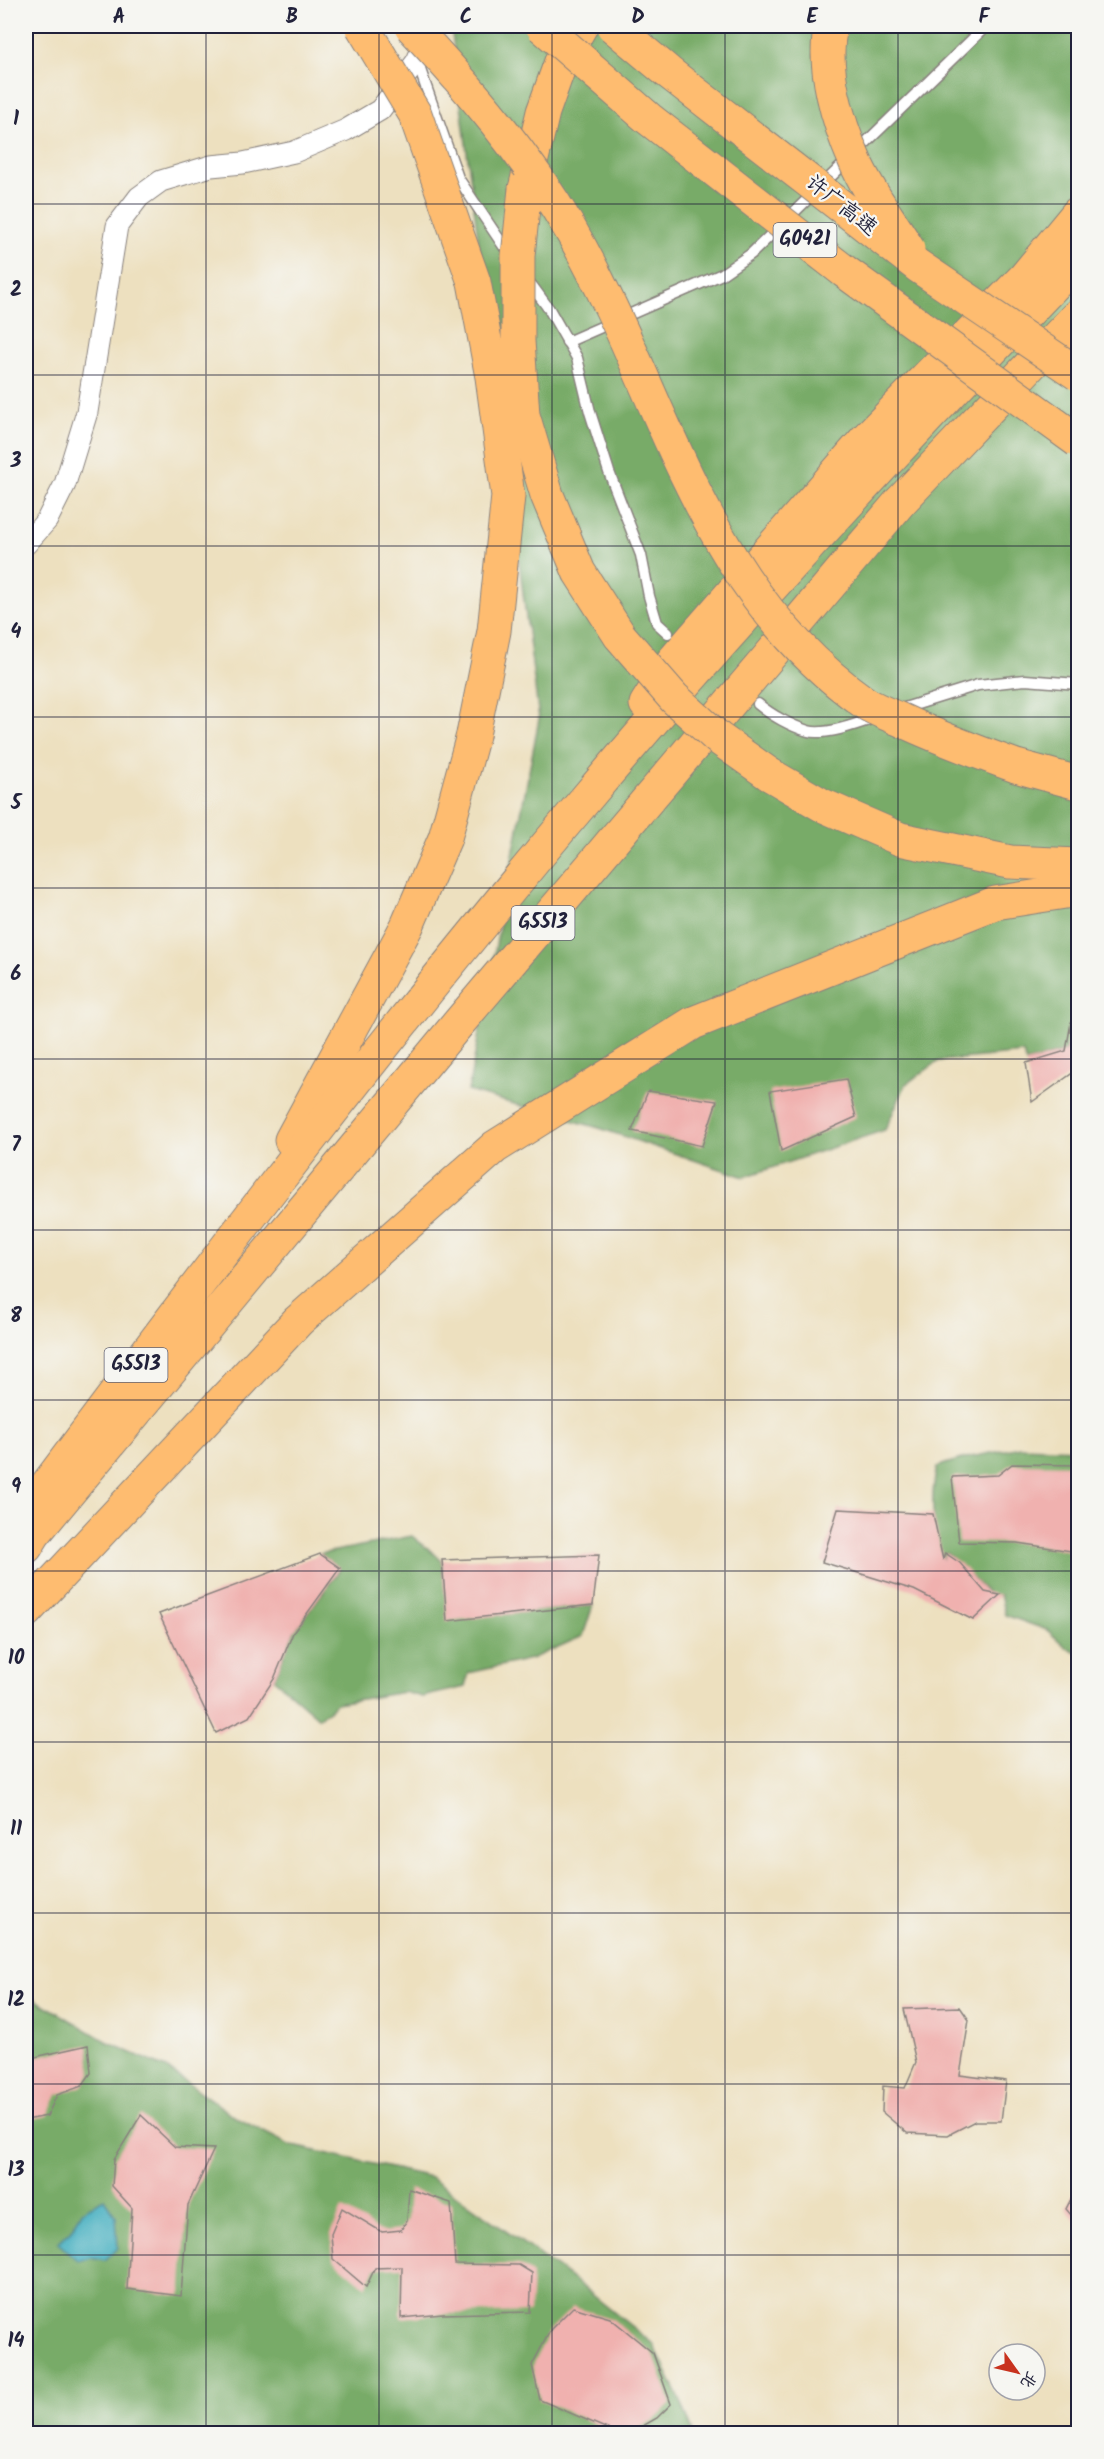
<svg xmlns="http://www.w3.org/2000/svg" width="1104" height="2459" font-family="Kalam,'LXGW WenKai TC',sans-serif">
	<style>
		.forest { fill: #78ab67; stroke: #4d6651; stroke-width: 1.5 }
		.water { fill: #42aec0; stroke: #32687e; stroke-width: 1.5 }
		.building { fill: #f0b1af }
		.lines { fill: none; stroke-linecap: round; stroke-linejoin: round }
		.lane-casing { stroke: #88817d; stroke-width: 13 }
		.street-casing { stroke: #88817d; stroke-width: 23 }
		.highway-casing { stroke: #88817d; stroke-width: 35 }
		.lane { stroke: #fff; stroke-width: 10 }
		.street { stroke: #fff; stroke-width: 21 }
		.highway { stroke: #febc70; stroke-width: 33 }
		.highway-bridge-casing { stroke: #88817d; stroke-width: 35; stroke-linecap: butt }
		.highway-bridge { stroke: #febc70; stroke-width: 33 }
		.grid { fill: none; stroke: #22223b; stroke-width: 1.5; stroke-opacity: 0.55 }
		.labels { text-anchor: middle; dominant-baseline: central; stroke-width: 4.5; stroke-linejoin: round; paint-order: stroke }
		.shield { fill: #f6f6f2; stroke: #626272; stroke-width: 1.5 }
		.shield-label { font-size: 20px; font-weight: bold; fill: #22223b }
		.street-label { font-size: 21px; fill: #22223b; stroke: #f6f6f2 }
		.neatline { fill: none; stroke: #22223b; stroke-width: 2 }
		.grid-label { font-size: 20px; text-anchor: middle; font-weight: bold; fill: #22223b }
	</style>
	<rect width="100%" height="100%" fill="#f6f6f2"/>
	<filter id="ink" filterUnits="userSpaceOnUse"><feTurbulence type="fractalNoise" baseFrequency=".0167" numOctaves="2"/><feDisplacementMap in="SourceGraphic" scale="12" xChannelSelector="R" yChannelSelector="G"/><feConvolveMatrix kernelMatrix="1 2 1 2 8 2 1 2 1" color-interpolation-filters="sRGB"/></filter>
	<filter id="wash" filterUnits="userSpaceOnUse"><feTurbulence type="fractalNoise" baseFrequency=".008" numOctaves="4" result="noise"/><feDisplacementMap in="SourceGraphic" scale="24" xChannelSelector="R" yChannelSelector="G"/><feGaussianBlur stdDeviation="1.35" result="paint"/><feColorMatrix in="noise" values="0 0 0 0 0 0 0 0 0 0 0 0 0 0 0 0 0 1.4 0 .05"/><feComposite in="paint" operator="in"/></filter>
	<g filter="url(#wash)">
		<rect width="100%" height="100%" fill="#ede0bf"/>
		<!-- forest -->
		<g class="forest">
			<polygon points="451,26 1078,26 1078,1015 1071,1022 1066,1051 1026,1063 1023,1053 939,1061 906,1084 885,1130 744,1177 599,1128 468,1091 539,719"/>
			<path d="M1020,1447l58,2v205l-11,-6 -20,-18 -42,-15 -5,-20 -5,2c-18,-9 -31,-31 -49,-44l-3,7c-10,-34 -14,-58 -6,-93 27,-11 56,-13 83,-20z"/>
			<polygon points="412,1536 442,1560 448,1620 593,1605 583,1636 531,1659 469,1673 465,1687 422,1697 404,1692 337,1703 319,1718 274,1679 293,1633 340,1569 320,1554"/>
			<polygon points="26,1994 109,2043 166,2068 237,2118 289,2145 431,2177 578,2283 653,2344 681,2401 693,2433 26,2434"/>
		</g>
		<!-- water -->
		<polygon class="water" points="104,2199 116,2217 118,2248 105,2260 91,2257 78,2261 58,2243 71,2230 83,2210"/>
		<g id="blocks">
			<!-- building -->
			<g class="building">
				<polygon points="1078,1015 1078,1069 1032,1102 1026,1063 1066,1051 1071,1022"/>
				<polygon points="846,1079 856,1117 781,1151 770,1091"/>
				<polygon points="648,1091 717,1101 702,1146 632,1131"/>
				<polygon points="1012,1464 1078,1465 1078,1552 1017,1543 959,1542 952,1477 998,1475"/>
				<polygon points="838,1509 933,1514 943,1560 945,1553 960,1563 985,1592 1000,1595 973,1620 914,1590 822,1562"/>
				<polygon points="320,1554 340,1568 293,1633 274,1679 249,1717 216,1733 159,1614"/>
				<polygon points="599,1555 593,1605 447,1621 442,1560"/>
				<polygon points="960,2007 969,2020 960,2075 1006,2081 1001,2121 975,2121 948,2135 907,2133 882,2112 883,2086 905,2088 916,2062 904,2009"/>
				<polygon points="88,2045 91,2073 82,2086 57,2095 47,2116 26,2120 26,2059"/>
				<polygon points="141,2115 175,2147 214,2149 188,2205 181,2296 127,2289 132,2208 112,2186 114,2159"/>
				<polygon points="1078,2185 1078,2223 1066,2209"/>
				<polygon points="409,2189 451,2203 455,2264 519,2265 532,2273 530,2312 443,2314 401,2318 402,2267 375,2268 366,2287 333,2259 331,2234 342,2208 382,2232 401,2230 407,2220"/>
				<polygon points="573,2307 610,2318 653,2353 671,2404 657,2418 629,2434 619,2434 540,2400 532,2365 551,2329"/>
			</g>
		</g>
	</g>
	<g filter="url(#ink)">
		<use href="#blocks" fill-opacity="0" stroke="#88817d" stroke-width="1.5"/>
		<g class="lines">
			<!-- lane casing -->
			<g class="lane-casing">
				<g id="lane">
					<polyline points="417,61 458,178 511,257"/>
					<polyline points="527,279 549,309 577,358 590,412 609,472 641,555 649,596 657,623 668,633"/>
					<polyline points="567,342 722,274 751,254 986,26"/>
					<path d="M758,704c13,11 33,22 50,27 18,5 52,-8 69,-14"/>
					<polyline points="898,710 978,685 1025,680 1078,684"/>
				</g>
			</g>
			<!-- street casing -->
			<g class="street-casing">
				<polyline id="street" points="26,544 47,520 65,484 87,412 117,226 139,197 161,181 211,166 243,163 294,152 346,130 380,110 417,61 429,32"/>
			</g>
			<!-- highway casing -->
			<g class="highway-casing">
				<g id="highway">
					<polyline points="525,189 543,112 562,59 581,26"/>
					<polyline points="646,704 673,661 865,440 1025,277 1078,213"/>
					<polyline points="1016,766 1078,783"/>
					<polyline points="769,774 822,805 900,839 1010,862 1078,865"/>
					<polyline points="291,1140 407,926 445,838 473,735"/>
					<path d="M26,1513c180,-241 363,-482 558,-712 158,-187 325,-366 494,-541"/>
					<polyline points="26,1547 34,1534 457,1025 900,502 1078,315"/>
					<polyline points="26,1611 298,1321 495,1147 693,1023 995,903 1078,890"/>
				</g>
			</g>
			<!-- lane -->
			<use href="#lane" class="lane"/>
			<!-- street -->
			<use href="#street" class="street"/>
			<!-- highway -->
			<use href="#highway" class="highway"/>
			<!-- highway-bridge casing -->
			<g class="highway-bridge-casing">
				<g id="highway-bridge">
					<polyline points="362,26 415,114 474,282 492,377 508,496 494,631 473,735"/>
					<path d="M411,26c59,63 115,128 159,203 96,165 128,357 295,474 11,7 25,12 36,17 38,18 76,32 115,46"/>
					<polyline points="542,26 649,119 844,271 1078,441"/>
					<polyline points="613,26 668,72 918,266 1078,374"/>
					<path d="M831,26c-10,41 7,96 24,135 12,29 37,61 53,88"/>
					<polyline points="525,189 518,256 518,341 523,415 547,495 579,572 620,636 674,698 718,738 769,774"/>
				</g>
			</g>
			<!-- highway-bridge -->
			<use href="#highway-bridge" class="highway-bridge"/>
		</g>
	</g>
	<!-- grid -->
	<path class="grid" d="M206,26v2408M379,26v2408M552,26v2408M725,26v2408M898,26v2408M26,204h1052M26,375h1052M26,546h1052M26,717h1052M26,888h1052M26,1059h1052M26,1230h1052M26,1400h1052M26,1571h1052M26,1742h1052M26,1913h1052M26,2084h1052M26,2255h1052"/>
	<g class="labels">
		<!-- shield labels -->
		<g class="shield">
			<rect x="773.5" y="223" width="63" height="34" rx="4.5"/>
			<rect x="511.5" y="906" width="63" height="34" rx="4.5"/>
			<rect x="104.5" y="1348" width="63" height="34" rx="4.5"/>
		</g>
		<g class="shield-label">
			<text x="805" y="240">G0421</text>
			<text x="543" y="923">G5513</text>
			<text x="136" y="1365">G5513</text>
		</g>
		<!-- street labels -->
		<g class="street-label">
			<text transform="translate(841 206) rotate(38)">许广高速</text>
		</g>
	</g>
	<!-- margin -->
	<rect width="1104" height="2459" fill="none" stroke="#f6f6f2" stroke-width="66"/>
	<!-- north arrow -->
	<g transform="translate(1017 2372) rotate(124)"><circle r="28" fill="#f6f6f2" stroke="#a1a1a9" stroke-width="1.5"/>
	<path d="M0-4.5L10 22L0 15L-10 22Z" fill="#c8321e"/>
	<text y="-9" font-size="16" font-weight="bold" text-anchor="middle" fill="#22223b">北</text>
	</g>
	<rect x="33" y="33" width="1038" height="2393" class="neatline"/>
	<g class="grid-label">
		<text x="119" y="23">A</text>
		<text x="292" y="23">B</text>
		<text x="466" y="23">C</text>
		<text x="638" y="23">D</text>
		<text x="812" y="23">E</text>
		<text x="984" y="23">F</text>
		<text x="16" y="125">1</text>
		<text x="16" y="296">2</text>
		<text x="16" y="467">3</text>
		<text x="16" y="638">4</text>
		<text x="16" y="809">5</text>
		<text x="16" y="980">6</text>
		<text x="16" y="1151">7</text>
		<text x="16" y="1322">8</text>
		<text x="16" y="1493">9</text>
		<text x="16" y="1664">10</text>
		<text x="16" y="1835">11</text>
		<text x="16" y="2006">12</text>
		<text x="16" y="2176">13</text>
		<text x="16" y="2347">14</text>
	</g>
</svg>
